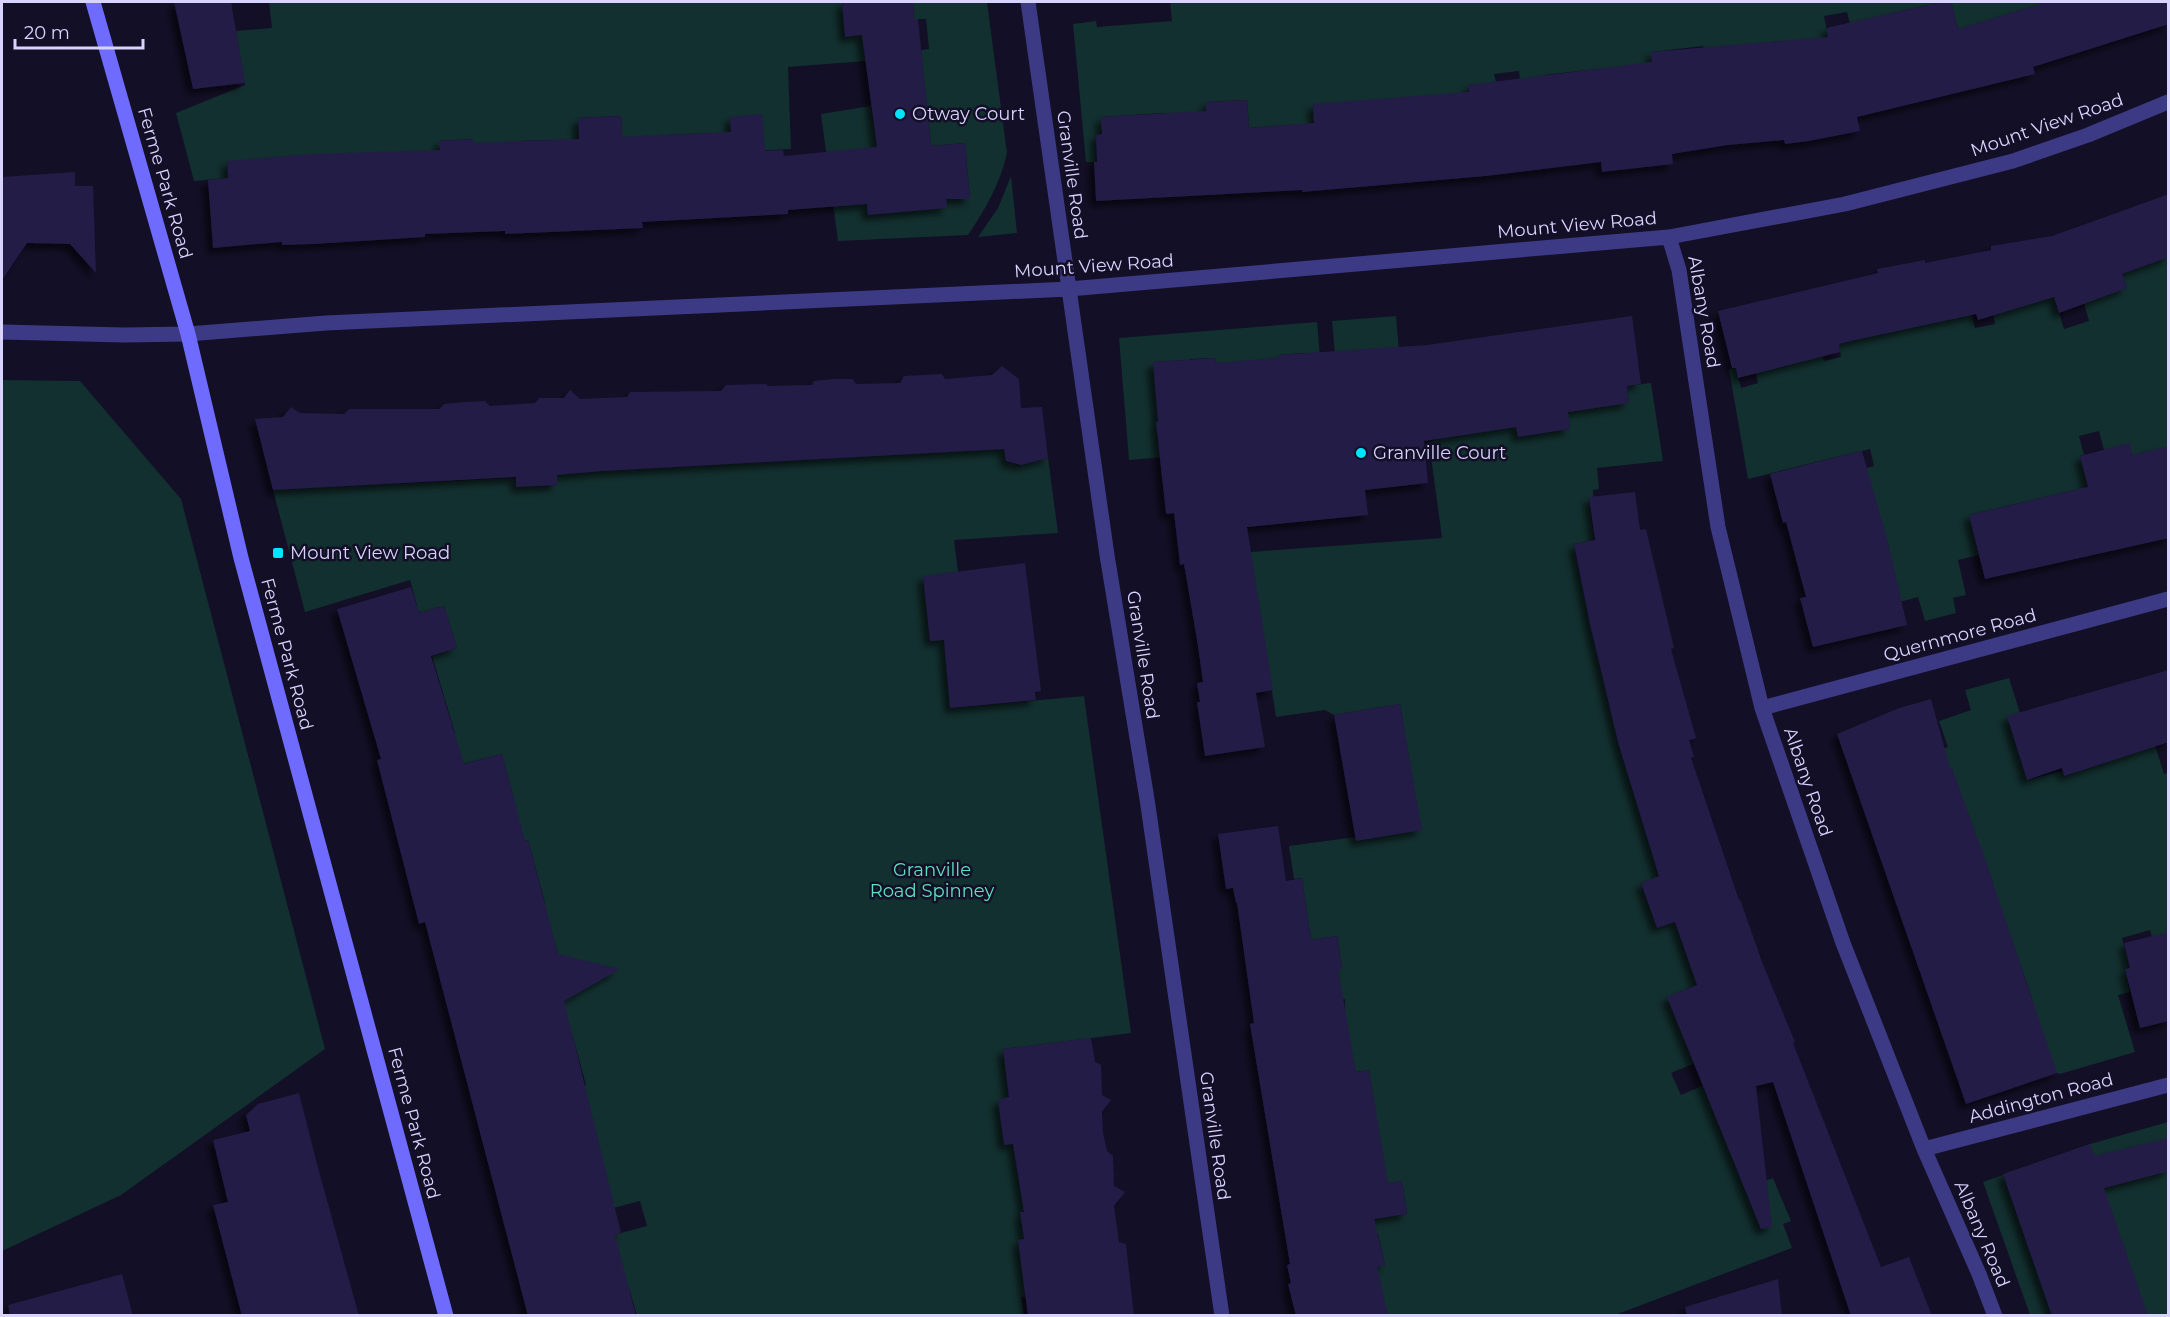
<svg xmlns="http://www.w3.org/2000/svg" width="2170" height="1317" font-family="Montserrat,sans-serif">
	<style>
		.green { fill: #12302f }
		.building { fill: #241b47; filter: url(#shadow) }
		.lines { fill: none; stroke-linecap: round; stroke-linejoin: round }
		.street { stroke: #3d3a85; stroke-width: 15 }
		.secondary { stroke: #6f6bff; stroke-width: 15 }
		.poi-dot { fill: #00e5ff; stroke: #130f26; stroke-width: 2 }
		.labels { text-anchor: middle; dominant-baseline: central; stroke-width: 5; stroke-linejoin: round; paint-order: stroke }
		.poi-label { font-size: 18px; fill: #d9d4ff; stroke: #130f26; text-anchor: start }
		.street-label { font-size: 18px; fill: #d9d4ff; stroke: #130f26 }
		.park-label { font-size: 18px; fill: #5fe0c0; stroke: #130f26 }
	</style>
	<defs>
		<filter id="shadow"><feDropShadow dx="-5.5" dy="5.5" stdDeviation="3" flood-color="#0009"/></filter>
	</defs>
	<rect width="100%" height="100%" fill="#130f26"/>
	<path class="green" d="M 269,2 L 842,2 L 845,37 L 863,35 L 866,61 L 788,67 L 791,149 L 733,152 L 712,133 L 665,135 L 623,158 L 621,116 L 578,118 L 580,162 L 555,162 L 553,140 L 520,141 L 474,168 L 473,139 L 440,141 L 441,172 L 227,161 L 228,178 L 194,181 L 176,113 L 245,85 L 236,31 L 272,28 Z
		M 913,2 L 987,2 L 1007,153 C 1001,182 985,210 968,235 L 838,241 L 821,114 L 871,106 L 877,147 L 867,204 L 869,215 L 946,208 L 946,199 L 970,199 L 965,143 L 931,146 L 921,50 L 929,49 L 926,19 L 914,19 Z
		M 1170,2 L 1942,2 L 1889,14 L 1896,46 L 1850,24 L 1847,12 L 1824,16 L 1833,62 L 1780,41 L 1729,47 L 1708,82 L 1703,46 L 1652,52 L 1655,92 L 1597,69 L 1545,75 L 1548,104 L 1523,108 L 1519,71 L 1494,74 L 1496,82 L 1468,85 L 1471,117 L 1313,104 L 1315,128 L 1289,125 L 1249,128 L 1247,100 L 1206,102 L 1207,130 L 1164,113 L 1102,117 L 1102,134 L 1096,135 L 1097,162 L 1086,162 L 1073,24 L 1096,21 L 1097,27 L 1172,21 Z
		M 1951,2 L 2048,2 L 1989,20 L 1959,33 Z
		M 1011,176 L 1017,233 L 978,237 L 998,208 Z
		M 2168,257 L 2168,446 L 2138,479 L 2129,444 L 2104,450 L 2099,431 L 2079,436 L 2084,455 L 2080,456 L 2089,492 L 2075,490 L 1969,515 L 1979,555 L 1958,560 L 1966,595 L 1953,598 L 1956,613 L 1925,621 L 1918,597 L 1874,609 L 1842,475 L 1874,466 L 1870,449 L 1748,479 L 1729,369 L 1736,368 L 1741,388 L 1758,383 L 1753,362 L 1822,356 L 1824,361 L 1841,357 L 1839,344 L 1971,309 L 1975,328 L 1995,324 L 1992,307 L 2054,297 L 2064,329 L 2089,321 L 2080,288 L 2127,288 L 2122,274 Z
		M 1396,316 L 1399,351 C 1377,350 1357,348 1335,354 L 1332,321 Z
		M 1317,322 L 1320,357 L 1303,353 L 1279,355 L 1278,358 L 1216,364 L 1215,358 L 1190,359 L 1184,365 L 1184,360 L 1154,362 L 1158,421 L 1156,422 L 1158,446 L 1164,446 L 1165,457 L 1129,460 L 1119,338 Z
		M 2,380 L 80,381 L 181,499 L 325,1049 L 121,1195 L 2,1251 Z
		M 1651,383 L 1663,461 L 1597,468 L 1599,489 L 1593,490 L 1593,497 L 1589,498 L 1594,540 L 1574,544 L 1594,641 L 1617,737 L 1661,876 L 1641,883 L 1657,928 L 1675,922 L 1697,985 L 1668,997 L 1721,1052 L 1671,1073 L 1681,1095 L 1704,1085 L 1745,1188 L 1773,1178 L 1791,1221 L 1783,1224 L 1792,1248 L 1615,1315 L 1388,1315 L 1374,1267 L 1385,1265 L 1378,1234 L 1372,1235 L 1369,1215 L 1387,1209 L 1388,1217 L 1407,1214 L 1402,1181 L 1374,1186 L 1377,1121 L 1369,1070 L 1330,1076 L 1345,1008 L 1345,999 L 1320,1002 L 1315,973 L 1342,968 L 1337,936 L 1311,940 L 1302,878 L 1294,879 L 1289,846 L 1355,837 L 1357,841 L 1421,830 L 1400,704 L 1334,715 L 1325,710 L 1276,717 L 1250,552 L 1442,538 L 1429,442 L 1440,438 L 1512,397 L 1518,437 L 1570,429 L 1566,402 L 1629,403 L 1627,386 Z
		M 1004,449 L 1006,461 L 1017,464 L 1017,466 L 1048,458 L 1058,533 L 954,540 L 958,572 L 923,577 L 928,621 L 961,638 L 946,662 L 951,708 L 1084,696 L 1131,1033 L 1003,1049 L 1008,1085 L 1030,1093 L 999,1100 L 1004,1145 L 1013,1144 L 1018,1174 L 1040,1171 L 1049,1209 L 1020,1213 L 1024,1239 L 1018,1240 L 1021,1264 L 1059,1292 L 1021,1297 L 1024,1316 L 637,1316 L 630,1291 L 606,1237 L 647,1226 L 640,1201 L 579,1217 L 547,1095 L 586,1085 L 572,1034 L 532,1044 L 558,954 L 551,928 L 500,941 L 545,903 L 528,840 L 476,854 L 514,800 L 502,754 L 452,767 L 455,733 L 432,656 L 457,648 L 444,606 L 419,613 L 410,580 L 305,612 L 273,490 L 511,478 L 516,478 L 517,487 L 557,485 L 557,475 L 603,471 Z
		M 2009,678 L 2020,713 L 2019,755 L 2027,780 L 2062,771 L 2064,776 L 2085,769 L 2153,739 L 2164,774 L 2168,773 L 2168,932 L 2158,960 L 2150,930 L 2122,938 L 2130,968 L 2125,969 L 2130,992 L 2118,995 L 2135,1052 L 2060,1074 L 2057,1073 L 2007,1010 L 2033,1001 L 2018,958 L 1922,756 L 1948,747 L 1939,721 L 1971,710 L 1965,690 Z
		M 2168,1122 L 2168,1315 L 2030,1315 L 1983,1182 L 2090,1144 Z"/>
	<path class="building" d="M 174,2 L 231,2 L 245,83 L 193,89 Z
		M 842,2 L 913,2 L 914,19 L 918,19 L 931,146 L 965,143 L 970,199 L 946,199 L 947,208 L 868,215 L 867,204 L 788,210 L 788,214 L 642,222 L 643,228 L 505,234 L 505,231 L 425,234 L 425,237 L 314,244 L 282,245 L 282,242 L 213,248 L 208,180 L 228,178 L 227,161 L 315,154 L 440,150 L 439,141 L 473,139 L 473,143 L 579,139 L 578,118 L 621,116 L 622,137 L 731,132 L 730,117 L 762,114 L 765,151 L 783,150 L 784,156 L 877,147 L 862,35 L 845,37 Z
		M 1942,2 L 1951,2 L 1958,29 L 2048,2 L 2169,2 L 2169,24 L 2033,67 L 2035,74 L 1857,117 L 1860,131 L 1809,141 L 1785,144 L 1784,140 L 1728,145 L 1672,154 L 1673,164 L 1602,172 L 1601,162 L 1486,176 L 1302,192 L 1302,190 L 1096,201 L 1094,162 L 1097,162 L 1096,135 L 1102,134 L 1101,117 L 1206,111 L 1206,102 L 1247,100 L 1249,128 L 1314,123 L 1313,104 L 1469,92 L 1468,85 L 1652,62 L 1651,52 L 1828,37 L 1826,28 Z
		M 75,172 L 75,186 L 93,186 L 96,273 L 70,244 L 27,243 L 2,280 L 2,177 Z
		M 2169,194 L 2169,257 L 2122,274 L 2127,288 L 2059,313 L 2054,297 L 1978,320 L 1976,314 L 1855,340 L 1839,344 L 1840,352 L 1738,378 L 1736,368 L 1732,368 L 1718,311 L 1878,273 L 1877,269 L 1925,260 L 1925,263 L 1991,250 L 1991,246 L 2052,236 Z
		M 1632,316 L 1641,384 L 1627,386 L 1629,403 L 1568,412 L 1570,429 L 1518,437 L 1516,427 L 1424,441 L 1428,483 L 1365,490 L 1368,515 L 1247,527 L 1273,690 L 1256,693 L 1265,747 L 1205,756 L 1197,702 L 1200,702 L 1197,683 L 1203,682 L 1197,640 L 1184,564 L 1180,565 L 1174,513 L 1166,514 L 1156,422 L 1158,421 L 1153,362 L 1215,358 L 1216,363 L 1278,358 L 1278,355 L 1427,345 Z
		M 1002,366 L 1019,379 L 1021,408 L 1042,407 L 1048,458 L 1021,465 L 1006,461 L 1004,449 L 603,471 L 557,475 L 557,485 L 516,487 L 516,477 L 273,490 L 255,419 L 283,417 L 291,407 L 300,413 L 344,414 L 349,409 L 439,409 L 444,404 L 464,402 L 485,401 L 490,406 L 535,403 L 539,398 L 564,398 L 570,390 L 580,399 L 627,397 L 630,392 L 721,391 L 726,385 L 766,384 L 768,386 L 812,385 L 814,381 L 833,379 L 853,379 L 856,384 L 900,383 L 904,376 L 942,374 L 945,379 L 992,375 Z
		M 2130,443 L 2132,455 L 2169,446 L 2169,538 L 1985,579 L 1969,515 L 2088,487 L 2080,456 Z
		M 1862,451 L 1886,535 L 1907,625 L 1813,647 L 1800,598 L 1806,597 L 1786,522 L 1783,523 L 1770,474 Z
		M 1635,492 L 1640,530 L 1646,529 L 1674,648 L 1671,649 L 1696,738 L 1689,740 L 1694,757 L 1691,758 L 1739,900 L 1740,899 L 1762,962 L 1795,1042 L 1793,1043 L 1881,1267 L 1909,1257 L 1932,1316 L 1851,1316 L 1773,1082 L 1756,1086 L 1772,1227 L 1761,1229 L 1667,997 L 1697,985 L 1675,922 L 1657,928 L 1641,883 L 1659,876 L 1618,742 L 1590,624 L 1574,544 L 1595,540 L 1589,497 Z
		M 1025,563 L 1041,691 L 1035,692 L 1036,700 L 950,708 L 944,640 L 930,641 L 923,576 Z
		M 411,587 L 419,613 L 444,606 L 457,648 L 431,656 L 464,764 L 502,754 L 525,841 L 528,840 L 558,954 L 620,969 L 564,1001 L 621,1233 L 615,1235 L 636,1316 L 528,1316 L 425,922 L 419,924 L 377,760 L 381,759 L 337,609 Z
		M 2169,670 L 2169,742 L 2064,776 L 2062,768 L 2027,780 L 2007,716 Z
		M 1931,699 L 1950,768 L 1952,768 L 1987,865 L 2057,1073 L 1966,1104 L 1837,734 L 1899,708 Z
		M 1400,704 L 1422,830 L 1356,841 L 1334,715 Z
		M 1278,826 L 1286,881 L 1302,878 L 1311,940 L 1337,936 L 1342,969 L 1338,969 L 1356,1072 L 1369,1070 L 1388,1183 L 1402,1181 L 1407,1214 L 1374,1219 L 1385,1265 L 1377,1267 L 1388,1316 L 1296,1316 L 1288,1284 L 1291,1283 L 1287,1265 L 1290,1264 L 1250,1024 L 1254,1023 L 1237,903 L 1236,903 L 1233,888 L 1226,889 L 1218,834 Z
		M 2169,932 L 2169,1021 L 2140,1028 L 2125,969 L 2130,968 L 2124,943 Z
		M 1091,1038 L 1095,1062 L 1101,1065 L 1102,1095 L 1111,1100 L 1102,1112 L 1103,1132 L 1107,1151 L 1113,1156 L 1114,1186 L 1125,1192 L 1114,1206 L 1119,1242 L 1126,1244 L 1134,1316 L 1028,1316 L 1018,1240 L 1024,1239 L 1020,1212 L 1024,1212 L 1013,1144 L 1004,1145 L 998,1100 L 1009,1097 L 1003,1049 Z
		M 299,1093 L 317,1164 L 359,1316 L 242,1316 L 213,1205 L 228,1202 L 213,1140 L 250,1131 L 246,1115 L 258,1104 Z
		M 2169,1138 L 2169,1171 L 2104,1188 L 2148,1316 L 2052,1316 L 2003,1174 L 2090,1144 L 2094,1156 Z
		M 122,1274 L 133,1316 L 10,1316 L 8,1305 Z
		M 1778,1279 L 1782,1316 L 1687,1316 L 1685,1307 Z"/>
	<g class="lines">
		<path class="street" d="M 1028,2 L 1107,555 L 1147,799 L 1222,1316
			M 1669,237 L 1679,270 L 1718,527 L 1762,708 L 1843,943 L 1924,1149 L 1979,1274 L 1995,1316
			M 2,332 L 124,335 L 188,334 L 326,323 L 1069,289 L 1669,237 L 1845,204 L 2013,161 L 2088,135 L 2168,102
			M 1762,708 L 2168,599
			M 1924,1149 L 2168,1085"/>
		<path class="secondary" d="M 93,2 L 188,334 L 241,558 L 446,1316"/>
	</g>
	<g class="poi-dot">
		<circle cx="900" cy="114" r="6"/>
		<circle cx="1361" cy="453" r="6"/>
		<rect x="272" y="547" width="12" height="12" rx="3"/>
	</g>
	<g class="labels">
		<g class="poi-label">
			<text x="912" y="114">Otway Court</text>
			<text x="1373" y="453">Granville Court</text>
			<text x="290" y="553">Mount View Road</text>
		</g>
		<g class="street-label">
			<text transform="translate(2047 125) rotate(-19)">Mount View Road</text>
			<text transform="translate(1072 175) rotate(82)">Granville Road</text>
			<text transform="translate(165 183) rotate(74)">Ferme Park Road</text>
			<text transform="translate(1577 225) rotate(-5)">Mount View Road</text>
			<text transform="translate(1094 266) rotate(-4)">Mount View Road</text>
			<text transform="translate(1704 312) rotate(80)">Albany Road</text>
			<text transform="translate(1960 635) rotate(-15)">Quernmore Road</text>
			<text transform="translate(287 654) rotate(75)">Ferme Park Road</text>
			<text transform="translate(1143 655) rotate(81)">Granville Road</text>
			<text transform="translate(1808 782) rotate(71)">Albany Road</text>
			<text transform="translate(2041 1098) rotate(-15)">Addington Road</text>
			<text transform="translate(414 1123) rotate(75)">Ferme Park Road</text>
			<text transform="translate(1215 1136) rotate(82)">Granville Road</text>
			<text transform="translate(1982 1234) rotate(67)">Albany Road</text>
		</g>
		<g class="park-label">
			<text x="932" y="870">Granville<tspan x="932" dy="21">Road Spinney</tspan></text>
		</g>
	</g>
	<rect width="2170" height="1317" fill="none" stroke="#d9d4ff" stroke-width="6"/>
	<path d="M15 39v9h128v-9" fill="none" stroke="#d9d4ff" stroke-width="3"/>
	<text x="24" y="39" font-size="18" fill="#d9d4ff" stroke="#130f26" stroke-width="4.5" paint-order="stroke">20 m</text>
</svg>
